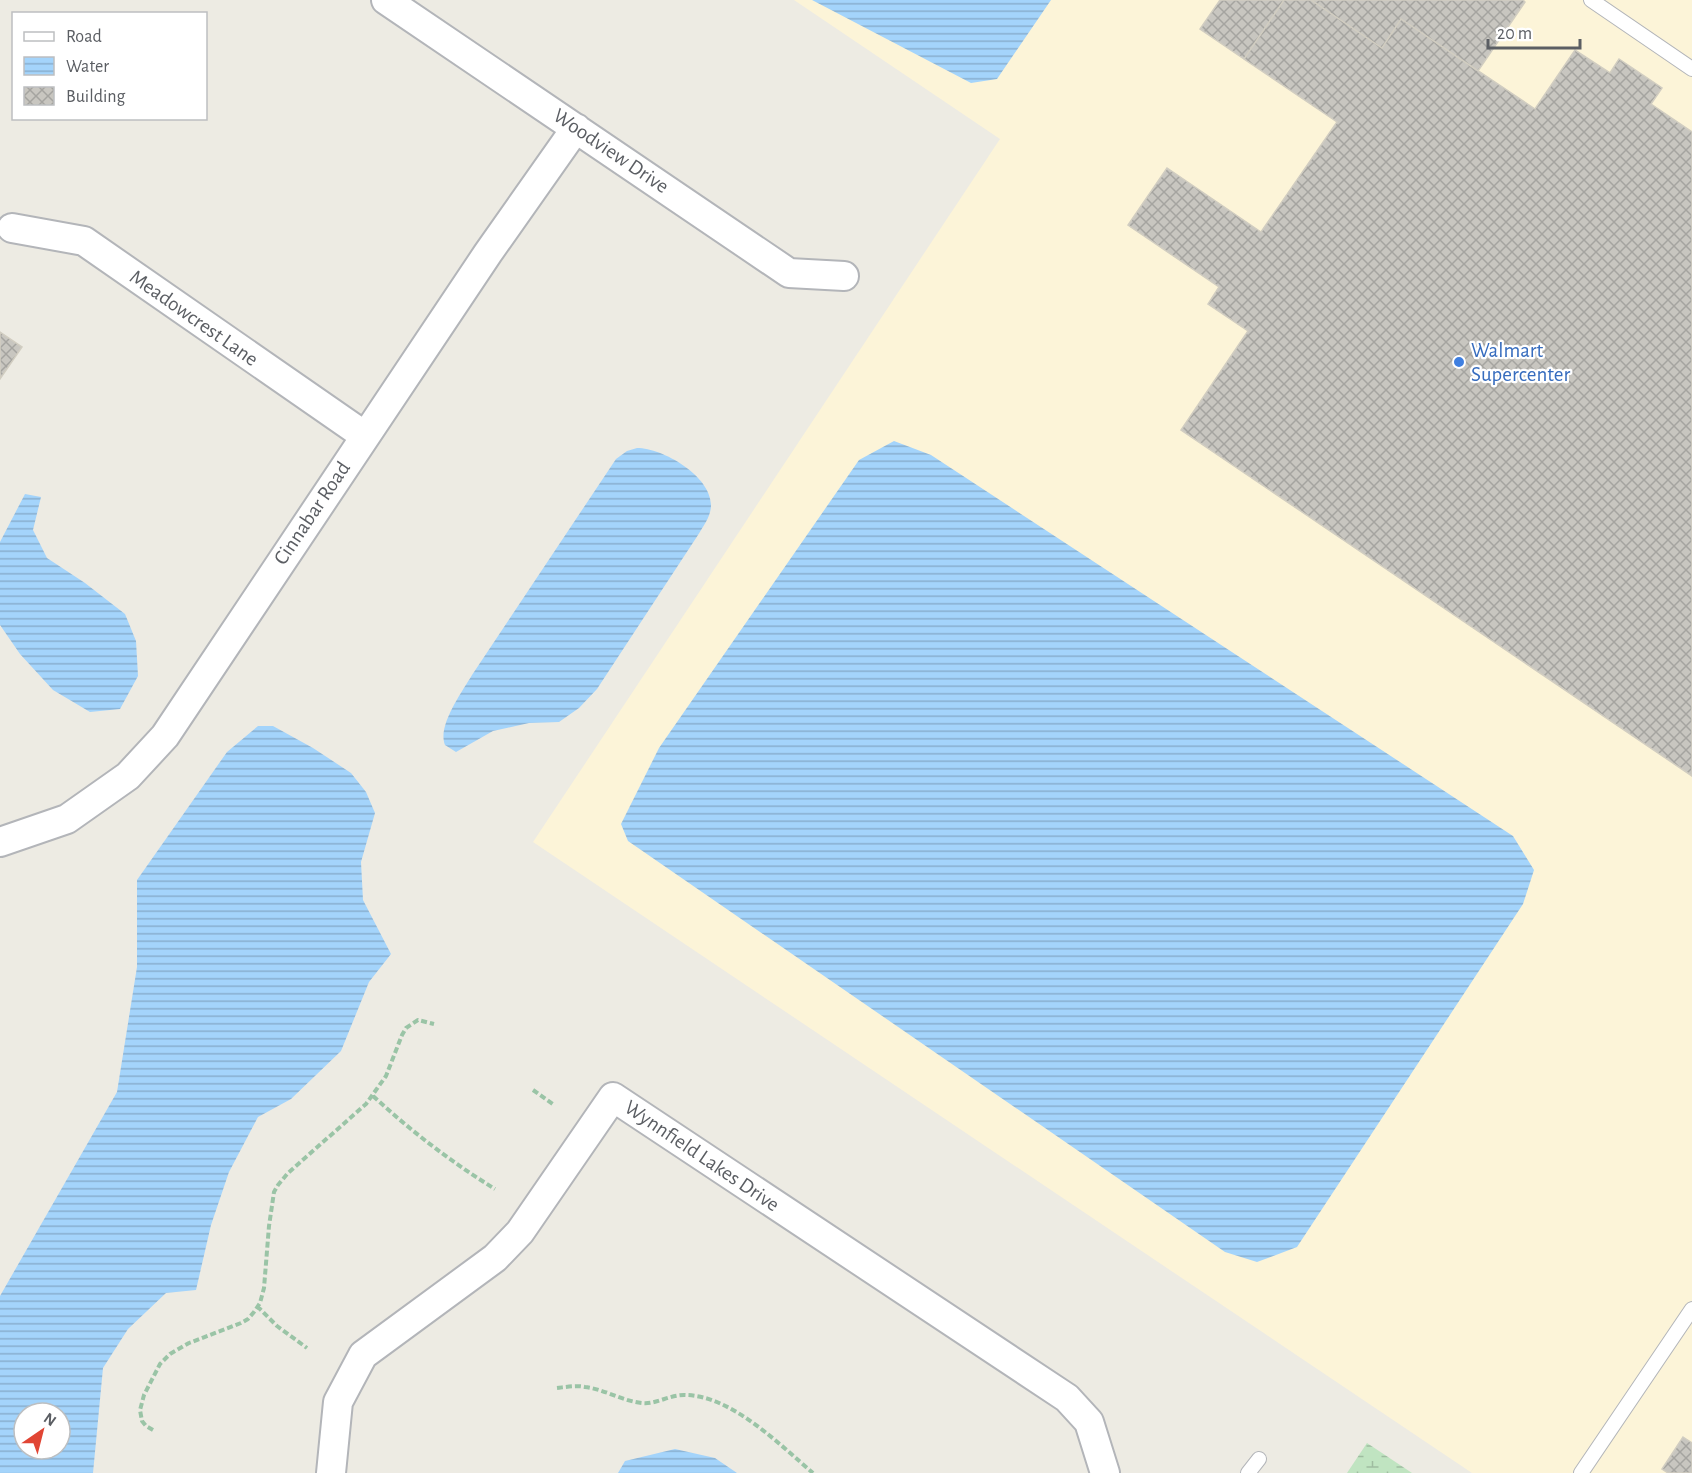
<svg xmlns="http://www.w3.org/2000/svg" width="1692" height="1473" font-family="'Alegreya Sans',sans-serif">
	<style>
		.commercial { fill: #fcf4d8 }
		.wetland { fill: url(#wetland-marsh) }
		.water { fill: url(#water-rules); fill-rule: evenodd }
		.building { fill: url(#building-cross-hatch); stroke: #d1cdc1; stroke-width: 1.5 }
		.lines { fill: none; stroke-linecap: round; stroke-linejoin: round }
		.lane-casing { stroke: #b3b5b9; stroke-width: 16 }
		.street-casing { stroke: #b3b5b9; stroke-width: 32 }
		.path { stroke: #9ac4a6; stroke-width: 4; stroke-dasharray: 6 3; stroke-linecap: butt }
		.lane { stroke: #fff; stroke-width: 14 }
		.street { stroke: #fff; stroke-width: 28 }
		.shop-dot { fill: #3f7fe0; stroke: #fff; stroke-width: 2 }
		.labels { text-anchor: middle; dominant-baseline: central; stroke-width: 4.5; stroke-linejoin: round; paint-order: stroke }
		.street-label { font-size: 21px; fill: #5b5e63; stroke: #fff }
		.shop-label { font-size: 21px; fill: #366cbe; stroke: #fff; text-anchor: start }
	</style>
	<defs>
		<pattern id="wetland-marsh" width="20" height="14" patternUnits="userSpaceOnUse" patternTransform="scale(1.5)"><rect width="20" height="14" fill="#c0e4c1"/><path d="M1 5h8M5 5V1M11 12h8M15 12V8" fill="none" stroke="#9fbca0"/></pattern>
		<pattern id="water-rules" width="6" height="5" patternUnits="userSpaceOnUse" patternTransform="scale(1.5)"><rect width="6" height="5" fill="#a4d4fb"/><path d="M0 2.5h6" fill="none" stroke="#89afcf"/></pattern>
		<pattern id="building-cross-hatch" width="8" height="8" patternUnits="userSpaceOnUse" patternTransform="scale(1.5)"><rect width="8" height="8" fill="#c8c6c0"/><path d="M0 0l8 8M0 8l8-8" fill="none" stroke="#a5a4a0"/></pattern>
	</defs>
	<rect width="100%" height="100%" fill="#edebe3"/>
	<path class="commercial" d="M 794,0 L 1692,0 L 1692,1473 L 1472,1473 L 533,842 L 1000,139 Z"/>
	<path class="wetland" d="M 1367,1443 L 1412,1473 L 1347,1473 Z"/>
	<path class="water" d="M 812,0 L 1051,0 L 997,79 L 971,83 Z
		M 894,441 L 931,455 L 1513,836 L 1534,870 L 1523,904 L 1297,1247 L 1257,1262 L 1225,1252 L 628,841 L 621,824 L 659,748 L 859,460 Z
		M 637,448 C 663,448 711,476 711,505 C 711,516 704,525 698,535 L 597,689 L 579,708 L 559,722 L 529,723 L 493,731 L 456,752 L 445,745 C 437,726 462,692 472,675 L 616,459 L 627,451 Z
		M 25,494 L 41,497 L 33,530 L 47,558 L 85,583 L 125,614 L 136,641 L 138,676 L 120,709 L 90,712 L 53,690 L 20,654 L 0,625 L 0,542 Z
		M 258,726 L 273,726 L 313,748 L 351,773 L 366,792 L 375,813 L 361,862 L 363,900 L 391,954 L 369,982 L 341,1051 L 291,1099 L 258,1117 L 229,1172 L 211,1225 L 196,1290 L 166,1293 L 128,1329 L 103,1368 L 93,1473 L 0,1473 L 0,1296 L 117,1092 L 137,967 L 137,880 L 227,752 ZM 24,1413 L 60,1413 L 60,1449 L 24,1449 Z
		M 675,1449 L 715,1458 L 737,1473 L 618,1473 L 625,1461 Z"/>
	<path class="building" d="M 1220,0 L 1284,0 L 1244,59 L 1200,29 Z
		M 1284,0 L 1311,0 L 1382,48 L 1401,19 L 1535,109 L 1575,50 L 1610,73 L 1619,59 L 1662,88 L 1651,104 L 1692,132 L 1692,776 L 1181,430 L 1248,331 L 1208,304 L 1219,287 L 1128,225 L 1167,168 L 1261,232 L 1337,122 L 1244,59 Z
		M 1311,0 L 1523,0 L 1525,2 L 1478,71 L 1401,19 L 1382,48 Z
		M 0,332 L 22,347 L 0,379 Z
		M 1683,1437 L 1692,1443 L 1692,1473 L 1668,1473 L 1662,1469 Z"/>
	<g class="lines">
		<g class="lane-casing">
			<path id="lane" d="M 1591,0 L 1692,69
				M 1248,1473 L 1259,1459
				M 1581,1473 L 1692,1309"/>
		</g>
		<g class="street-casing">
			<path id="street" d="M 386,0 L 789,273 L 844,276
				M 12,228 L 84,241 L 365,436
				M 0,842 L 67,819 L 128,776 L 165,736 L 488,253 L 576,128
				M 331,1473 L 338,1402 L 363,1355 L 495,1258 L 520,1232 L 613,1097 L 1067,1398 L 1089,1422 L 1105,1473"/>
		</g>
		<path class="path" d="M 533,1090 L 554,1105
			M 373,1096 C 411,1131 451,1162 495,1189
			M 257,1306 L 277,1326 L 307,1348
			M 557,1388 C 566,1387 576,1385 585,1387 C 604,1389 622,1401 642,1403 C 655,1405 671,1394 686,1395 C 732,1396 780,1445 813,1473
			M 153,1430 L 146,1426 L 142,1421 L 140,1410 L 144,1395 L 160,1364 L 170,1354 L 189,1343 L 241,1323 L 248,1319 L 254,1312 L 260,1303 L 264,1288 L 269,1226 L 274,1192 L 278,1185 L 288,1173 L 366,1104 L 386,1076 L 402,1035 L 406,1028 L 418,1020 L 434,1024"/>
		<use href="#lane" class="lane"/>
		<use href="#street" class="street"/>
	</g>
	<circle class="shop-dot" cx="1459" cy="362" r="6"/>
	<g class="labels">
		<g class="street-label">
			<text transform="translate(611 151) rotate(34)">Woodview Drive</text>
			<text transform="translate(194 318) rotate(35)">Meadowcrest Lane</text>
			<text transform="translate(312 513) rotate(-56)">Cinnabar Road</text>
			<text transform="translate(702 1156) rotate(34)">Wynnfield Lakes Drive</text>
		</g>
		<g class="shop-label">
			<text x="1471" y="350">Walmart<tspan x="1471" dy="24">Supercenter</tspan></text>
		</g>
	</g>
	<rect x="12" y="12" width="195" height="108" fill="#ffffff" stroke="#bdbfc1" stroke-width="1.5"/>
	<rect x="24" y="32" width="30" height="9" fill="#ffffff" stroke="#bdbfc1" stroke-width="1.5"/>
	<text x="66" y="42" font-size="18" fill="#5b5e63">Road</text>
	<rect x="24" y="57" width="30" height="18" fill="url(#water-rules)" stroke="#bdbfc1" stroke-width="1.5"/>
	<text x="66" y="72" font-size="18" fill="#5b5e63">Water</text>
	<rect x="24" y="87" width="30" height="18" fill="url(#building-cross-hatch)" stroke="#bdbfc1" stroke-width="1.5"/>
	<text x="66" y="102" font-size="18" fill="#5b5e63">Building</text>
	<g transform="translate(42 1431) rotate(35)"><circle r="28" fill="#ffffff" stroke="#bdbfc1" stroke-width="1.5"/>
	<path d="M0-4.5L10 22L0 15L-10 22Z" fill="#e14534"/>
	<text y="-9" font-size="16" font-weight="bold" text-anchor="middle" fill="#5b5e63">N</text>
	</g>
	<path d="M1488 39v9h92v-9" fill="none" stroke="#5b5e63" stroke-width="3"/>
	<text x="1497" y="39" font-size="18" fill="#5b5e63" stroke="#ffffff" stroke-width="4.5" paint-order="stroke">20 m</text>
</svg>
